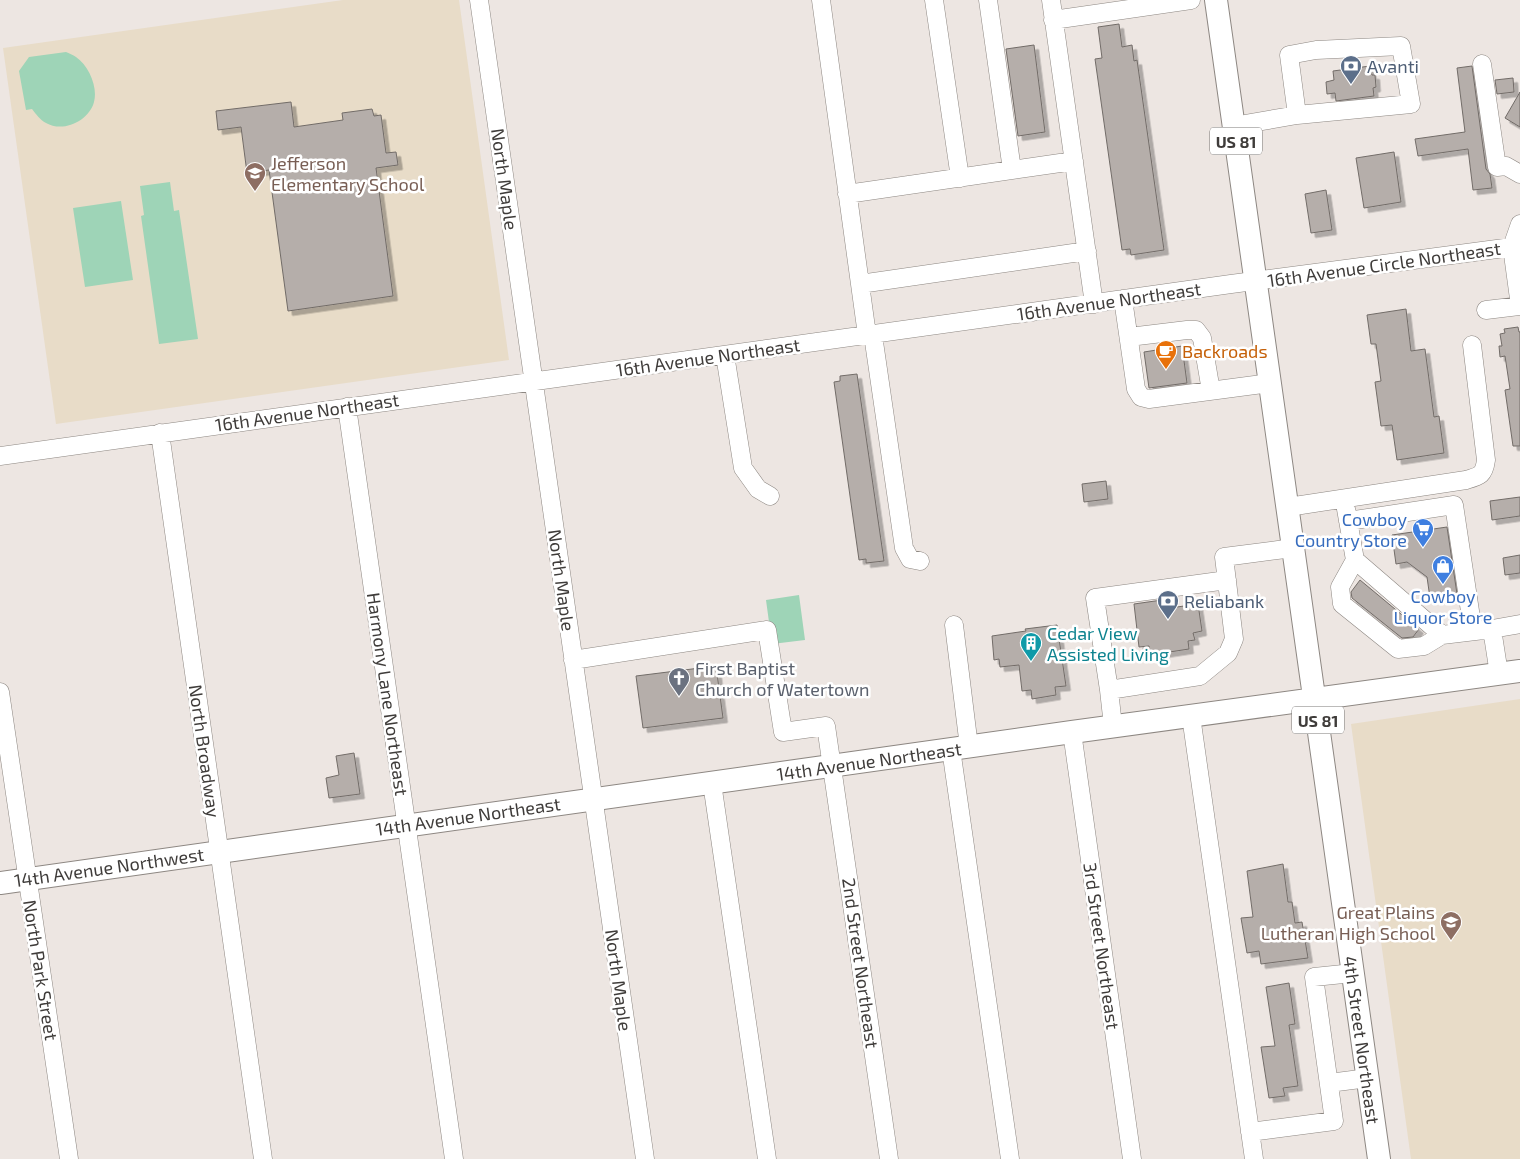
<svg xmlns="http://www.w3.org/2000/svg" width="1520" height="1159" font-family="'Exo 2',sans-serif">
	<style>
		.education { fill: #e8dcc8 }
		.green { fill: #9ed4b7 }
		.building { fill: #b5aeaa; stroke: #726c68; filter: url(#shadow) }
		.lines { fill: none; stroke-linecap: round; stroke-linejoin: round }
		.minor-casing { stroke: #8d8782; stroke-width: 19 }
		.major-casing { stroke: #8d8782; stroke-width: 24 }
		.minor { stroke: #fff; stroke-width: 18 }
		.major { stroke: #fff; stroke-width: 22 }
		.labels { text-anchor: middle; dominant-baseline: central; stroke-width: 5; stroke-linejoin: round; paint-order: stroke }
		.shield { fill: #fff; stroke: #797675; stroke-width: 1 }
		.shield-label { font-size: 16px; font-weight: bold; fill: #3f3c3a }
		.service-label { font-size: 18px; fill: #4e5e75; stroke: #fff; text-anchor: start }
		.education-label { font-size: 18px; fill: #785e54; stroke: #fff; text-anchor: start }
		.street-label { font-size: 18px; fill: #3f3c3a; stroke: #fff }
		.food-label { font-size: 18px; fill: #c56008; stroke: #fff; text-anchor: start }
		.shop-label { font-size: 18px; fill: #366cbe; stroke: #fff; text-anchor: end }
		.culture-label { font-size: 18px; fill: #0d838f; stroke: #fff; text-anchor: start }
		.worship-label { font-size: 18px; fill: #5b616d; stroke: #fff; text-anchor: start }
	</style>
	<defs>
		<filter id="shadow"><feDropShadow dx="4.5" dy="4.5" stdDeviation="0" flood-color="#0004"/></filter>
	</defs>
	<rect width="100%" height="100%" fill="#ede6e2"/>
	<path class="education" d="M 343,0 L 459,0 L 509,360 L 56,424 L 3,48 Z
		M 1520,699 L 1520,1159 L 1411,1159 L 1351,724 Z"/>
	<path class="green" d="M 66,52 C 69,53 73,55 76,57 C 89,66 98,87 94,102 C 89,121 63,133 46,123 C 40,120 36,114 32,109 L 26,110 L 19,71 L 29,57 Z
		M 170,182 L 174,211 L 179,210 L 198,339 L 159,344 L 141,216 L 144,215 L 140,186 Z
		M 121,201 L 133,280 L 85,287 L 73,208 Z
		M 799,595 L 805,640 L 772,644 L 766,600 Z"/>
	<path class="building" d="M 1119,24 L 1122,47 L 1132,45 L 1134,61 L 1137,60 L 1164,250 L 1131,255 L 1130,249 L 1122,250 L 1095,59 L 1102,58 L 1098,27 Z
		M 1034,45 L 1045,132 L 1018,136 L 1006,49 Z
		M 1370,66 L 1372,75 L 1375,75 L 1376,87 L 1373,88 L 1374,96 L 1336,101 L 1335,93 L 1327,94 L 1326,82 L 1334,80 L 1333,71 Z
		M 1472,66 L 1486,169 L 1490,174 L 1492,188 L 1473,190 L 1468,149 L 1418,156 L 1415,139 L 1465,132 L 1457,68 Z
		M 1513,78 L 1514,92 L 1497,94 L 1495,80 Z
		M 1520,92 L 1520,127 L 1505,118 Z
		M 291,102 L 294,127 L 343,120 L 342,113 L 372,109 L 374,116 L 381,115 L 386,153 L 396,152 L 398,165 L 376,168 L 393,296 L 288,311 L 269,170 L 247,173 L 241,127 L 218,130 L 216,111 Z
		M 1394,152 L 1401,202 L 1364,208 L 1356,158 Z
		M 1326,190 L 1332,230 L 1311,233 L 1305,194 Z
		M 1406,309 L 1411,351 L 1425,349 L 1434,417 L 1439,416 L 1444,453 L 1397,460 L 1392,425 L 1381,426 L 1375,382 L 1381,381 L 1376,344 L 1371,344 L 1367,315 Z
		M 1518,327 L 1519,332 L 1520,332 L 1520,446 L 1513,446 L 1505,390 L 1510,389 L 1505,356 L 1500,357 L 1499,346 L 1502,346 L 1500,334 L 1505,333 L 1504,329 Z
		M 1182,346 L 1187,383 L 1149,388 L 1144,352 Z
		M 857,374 L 884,561 L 866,563 L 866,559 L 859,560 L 834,382 L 840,381 L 840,376 Z
		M 1106,481 L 1108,499 L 1084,502 L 1082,484 Z
		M 1520,497 L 1520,516 L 1492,520 L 1490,501 Z
		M 1447,527 L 1457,594 L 1430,598 L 1427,577 L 1407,562 L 1396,564 L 1392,535 Z
		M 1520,555 L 1520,573 L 1505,575 L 1503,558 Z
		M 1360,580 L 1419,629 L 1413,637 L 1402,638 L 1352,598 L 1351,592 Z
		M 1169,599 L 1170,608 L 1198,604 L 1202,631 L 1193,633 L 1195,640 L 1188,641 L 1189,649 L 1150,655 L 1149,646 L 1139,647 L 1134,604 Z
		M 1057,625 L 1066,686 L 1055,687 L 1056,695 L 1032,699 L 1031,690 L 1022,691 L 1019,665 L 1000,667 L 999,659 L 994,660 L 992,636 L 1026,631 L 1025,629 Z
		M 716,666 L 723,718 L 643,728 L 636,676 Z
		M 354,753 L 360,794 L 329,798 L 326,778 L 339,775 L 336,756 Z
		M 1283,864 L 1288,902 L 1292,902 L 1295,923 L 1302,922 L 1308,958 L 1261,964 L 1259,951 L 1247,953 L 1241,918 L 1253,917 L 1247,871 Z
		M 1289,983 L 1295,1024 L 1289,1025 L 1298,1086 L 1283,1088 L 1285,1096 L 1269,1098 L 1261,1047 L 1275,1046 L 1266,987 Z"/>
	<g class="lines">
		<g class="minor-casing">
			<path id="minor" d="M 479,0 L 645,1159
				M 821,0 L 867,335
				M 934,0 L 960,178
				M 988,0 L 1012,170
				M 1051,0 L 1094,304
				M 1053,20 L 1191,0
				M 1482,64 L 1497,167 L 1506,166 L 1520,174
				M 1233,126 L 1297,115 L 1289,55 L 1316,50 L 1401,46 L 1411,104 L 1297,115
				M 847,194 L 1074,161
				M 860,284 L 1087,251
				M 1123,299 L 1136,389 L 1141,397 L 1149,399 L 1270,383
				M 1520,306 L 1512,247 L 1520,224
				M 1486,310 L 1520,306
				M 873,335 L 904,548 L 910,559 L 920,561
				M 1129,337 L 1187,330 L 1196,330 L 1202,338 L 1211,391
				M 725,355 L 743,468 L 758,489 L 770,496
				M 347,407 L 454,1159
				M 160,433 L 263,1159
				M 0,456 L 1231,284 L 1512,247
				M 1288,507 L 1466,480 C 1480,476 1484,475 1486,460 L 1472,345
				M 1346,509 L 1355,560 L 1442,635 L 1492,629
				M 1348,521 L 1454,505 L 1473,631
				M 1355,560 L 1340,587 L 1342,604 L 1398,649 L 1424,646 L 1442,635
				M 954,625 L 969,747
				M 573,660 L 767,630 L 783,732 L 826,726 L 889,1159
				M 1499,674 L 1492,629 L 1520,624
				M 1109,690 L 1095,598 L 1227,580
				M 0,692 L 69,1159
				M 1191,716 L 1254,1159
				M 1113,726 L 1109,690 L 1200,676 L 1228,653 L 1234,639 L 1224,557 L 1293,548
				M 1072,732 L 1132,1159
				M 951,749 L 1010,1159
				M 712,783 L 767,1159
				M 1329,1083 L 1368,1078
				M 1250,1132 L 1334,1121 L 1314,977 L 1353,973"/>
		</g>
		<g class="major-casing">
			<path id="major" d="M 1216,0 L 1379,1159
				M 0,883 L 1072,732 L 1520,671"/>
		</g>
		<use href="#minor" class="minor"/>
		<use href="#major" class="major"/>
	</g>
	<defs>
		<g id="bank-pin" transform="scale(1.125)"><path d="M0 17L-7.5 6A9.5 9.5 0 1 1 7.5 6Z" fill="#5c6f8a" stroke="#fff"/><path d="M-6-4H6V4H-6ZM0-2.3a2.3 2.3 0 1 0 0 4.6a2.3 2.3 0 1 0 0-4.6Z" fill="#fff"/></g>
		<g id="school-pin" transform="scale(1.125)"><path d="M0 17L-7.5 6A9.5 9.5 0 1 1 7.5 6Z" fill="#8d6e63" stroke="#fff"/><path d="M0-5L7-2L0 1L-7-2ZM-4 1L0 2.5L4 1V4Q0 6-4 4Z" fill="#fff"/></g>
		<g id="cafe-pin" transform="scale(1.125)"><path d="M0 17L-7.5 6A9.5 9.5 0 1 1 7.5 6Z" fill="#e8710a" stroke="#fff"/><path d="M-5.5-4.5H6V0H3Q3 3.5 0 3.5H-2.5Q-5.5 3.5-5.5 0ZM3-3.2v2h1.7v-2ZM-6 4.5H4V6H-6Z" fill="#fff"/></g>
		<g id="supermarket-pin" transform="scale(1.125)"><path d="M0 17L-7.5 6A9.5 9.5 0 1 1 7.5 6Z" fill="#3f7fe0" stroke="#fff"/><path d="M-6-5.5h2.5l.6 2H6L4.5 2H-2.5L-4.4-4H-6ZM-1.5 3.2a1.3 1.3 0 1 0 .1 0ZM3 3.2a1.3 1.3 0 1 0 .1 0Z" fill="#fff"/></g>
		<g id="shop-pin" transform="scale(1.125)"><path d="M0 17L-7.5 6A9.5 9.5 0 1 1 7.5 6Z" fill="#3f7fe0" stroke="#fff"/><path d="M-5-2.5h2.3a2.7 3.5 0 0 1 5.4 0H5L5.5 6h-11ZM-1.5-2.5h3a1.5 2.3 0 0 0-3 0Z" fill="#fff"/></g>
		<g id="building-pin" transform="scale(1.125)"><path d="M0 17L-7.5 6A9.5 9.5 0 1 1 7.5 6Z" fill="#0f9aa8" stroke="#fff"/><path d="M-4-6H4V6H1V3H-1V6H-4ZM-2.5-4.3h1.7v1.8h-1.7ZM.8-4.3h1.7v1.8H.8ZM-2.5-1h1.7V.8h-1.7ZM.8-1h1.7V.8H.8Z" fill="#fff"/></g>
		<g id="church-pin" transform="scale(1.125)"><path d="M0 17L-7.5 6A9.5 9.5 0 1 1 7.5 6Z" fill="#6b7280" stroke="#fff"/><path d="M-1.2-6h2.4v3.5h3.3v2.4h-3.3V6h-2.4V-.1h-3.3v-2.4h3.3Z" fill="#fff"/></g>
	</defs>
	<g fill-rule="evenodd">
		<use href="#bank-pin" x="1351" y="66"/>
		<use href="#school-pin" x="255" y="173"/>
		<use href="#cafe-pin" x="1166" y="351"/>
		<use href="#supermarket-pin" x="1423" y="529"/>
		<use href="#shop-pin" x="1443" y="566"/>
		<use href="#bank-pin" x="1168" y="601"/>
		<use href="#building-pin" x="1031" y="643"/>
		<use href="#church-pin" x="679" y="678"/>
		<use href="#school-pin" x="1451" y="922"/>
	</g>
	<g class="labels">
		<g class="shield">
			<rect x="1210" y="127.5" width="52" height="27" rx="4"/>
			<rect x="1292" y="706.5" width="52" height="27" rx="4"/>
		</g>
		<g class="shield-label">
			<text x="1236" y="141">US 81</text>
			<text x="1318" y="720">US 81</text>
		</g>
		<g class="service-label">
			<text x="1367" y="66">Avanti</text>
			<text x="1184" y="601">Reliabank</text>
		</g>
		<g class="education-label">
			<text x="271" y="163">Jefferson<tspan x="271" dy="21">Elementary School</tspan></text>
			<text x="1435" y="912" text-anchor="end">Great Plains<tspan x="1435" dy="21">Lutheran High School</tspan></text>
		</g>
		<g class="street-label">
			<text transform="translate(505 179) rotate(82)">North Maple</text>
			<text transform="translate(1384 264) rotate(-8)">16th Avenue Circle Northeast</text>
			<text transform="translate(1109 301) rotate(-8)">16th Avenue Northeast</text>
			<text transform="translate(708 357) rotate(-8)">16th Avenue Northeast</text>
			<text transform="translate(307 412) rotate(-8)">16th Avenue Northeast</text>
			<text transform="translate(562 580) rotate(82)">North Maple</text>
			<text transform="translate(388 694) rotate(82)">Harmony Lane Northeast</text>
			<text transform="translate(205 751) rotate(82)">North Broadway</text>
			<text transform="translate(869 761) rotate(-8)">14th Avenue Northeast</text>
			<text transform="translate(468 816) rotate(-8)">14th Avenue Northeast</text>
			<text transform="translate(109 867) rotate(-8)">14th Avenue Northwest</text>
			<text transform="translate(1102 946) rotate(82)">3rd Street Northeast</text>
			<text transform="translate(861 963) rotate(82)">2nd Street Northeast</text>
			<text transform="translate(41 970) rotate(81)">North Park Street</text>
			<text transform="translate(619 980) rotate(82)">North Maple</text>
			<text transform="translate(1362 1040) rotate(82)">4th Street Northeast</text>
		</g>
		<g class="food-label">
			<text x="1182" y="351">Backroads</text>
		</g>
		<g class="shop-label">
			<text x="1407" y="519">Cowboy<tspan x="1407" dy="21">Country Store</tspan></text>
			<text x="1443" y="596" text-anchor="middle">Cowboy<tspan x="1443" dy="21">Liquor Store</tspan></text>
		</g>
		<g class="culture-label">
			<text x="1047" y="633">Cedar View<tspan x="1047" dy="21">Assisted Living</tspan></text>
		</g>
		<g class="worship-label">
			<text x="695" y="668">First Baptist<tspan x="695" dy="21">Church of Watertown</tspan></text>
		</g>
	</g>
</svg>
